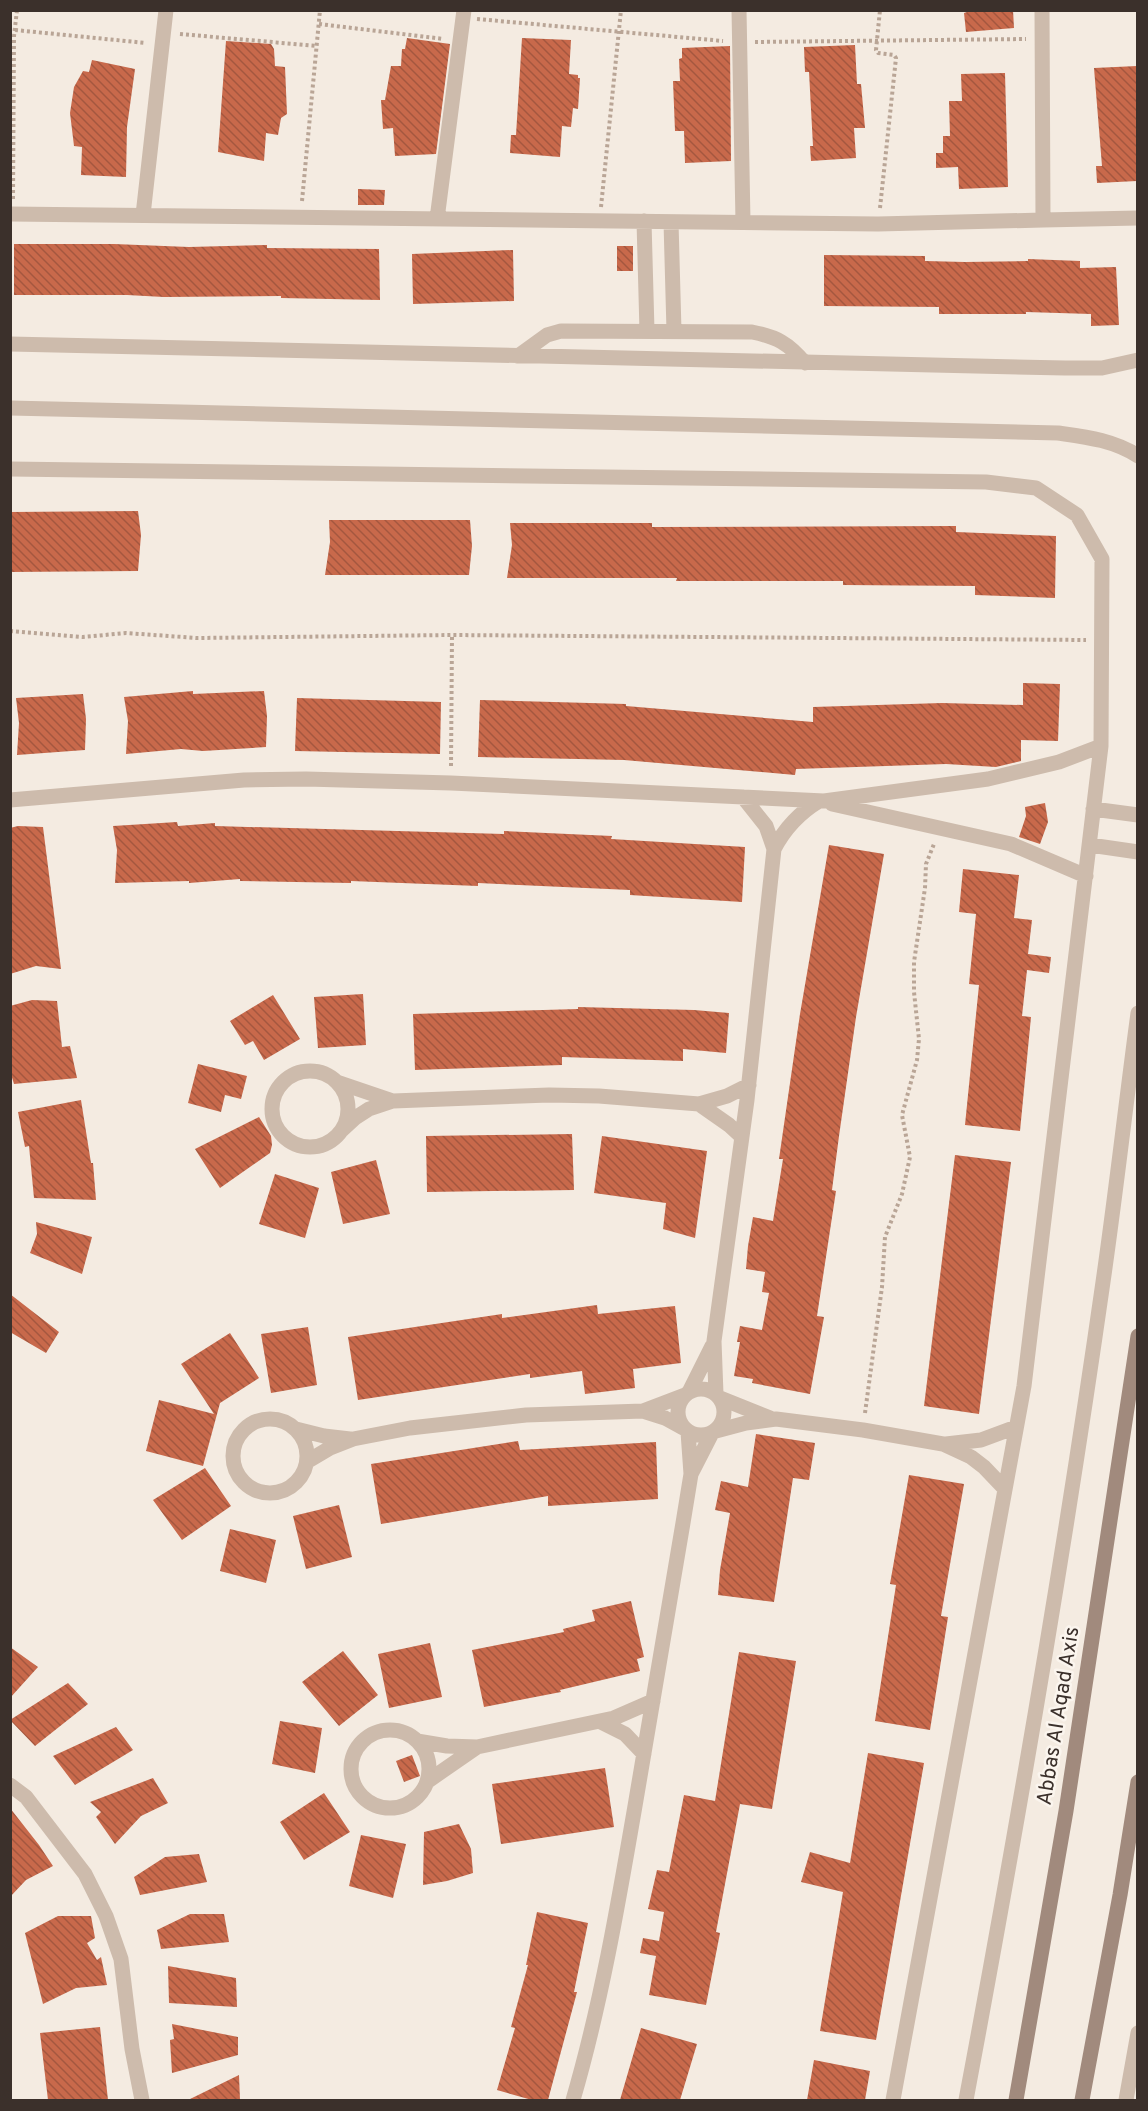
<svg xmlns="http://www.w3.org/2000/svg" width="1148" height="2111" font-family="Overpass,sans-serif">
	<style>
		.building { fill: url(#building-back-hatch) }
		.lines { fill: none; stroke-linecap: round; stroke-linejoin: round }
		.path { stroke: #b9a596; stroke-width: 4; stroke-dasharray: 3 3; stroke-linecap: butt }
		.minor { stroke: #cdbbac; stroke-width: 15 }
		.secondary { stroke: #a18a7d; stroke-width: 15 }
		.labels { text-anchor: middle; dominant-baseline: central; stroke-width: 5; stroke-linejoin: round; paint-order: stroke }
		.street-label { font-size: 21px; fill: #3b302b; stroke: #fbf5ee }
	</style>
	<defs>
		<pattern id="building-back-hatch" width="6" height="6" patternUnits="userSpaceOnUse" patternTransform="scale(1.5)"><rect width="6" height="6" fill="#c8694b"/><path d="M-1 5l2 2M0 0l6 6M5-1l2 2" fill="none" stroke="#a4573f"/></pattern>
	</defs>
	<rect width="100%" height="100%" fill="#f4ebe1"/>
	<path class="building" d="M 967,10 L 1013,10 L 1014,28 L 966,32 L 964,13 L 967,12 Z
		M 407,38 L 450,44 L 436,154 L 395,156 L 393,128 L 383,129 L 381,100 L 385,100 L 391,66 L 401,66 L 402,49 L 405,49 Z
		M 522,38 L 571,40 L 569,74 L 578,75 L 578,78 L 580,78 L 578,109 L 573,108 L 571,127 L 562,126 L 560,157 L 510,153 L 511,135 L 516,135 Z
		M 226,41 L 271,44 L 274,49 L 275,66 L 285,67 L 287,114 L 281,118 L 278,135 L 266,133 L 264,161 L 218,152 Z
		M 855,45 L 857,84 L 861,84 L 865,128 L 854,128 L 856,158 L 811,161 L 810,146 L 813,146 L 809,72 L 805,72 L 804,47 Z
		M 730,46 L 731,161 L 685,163 L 684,131 L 675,131 L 673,81 L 680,81 L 679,59 L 682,58 L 682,48 Z
		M 92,60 L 135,69 L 127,127 L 126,177 L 81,175 L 82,147 L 74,146 L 70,113 L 74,87 L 83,71 L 89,72 Z
		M 1137,66 L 1137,181 L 1097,183 L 1096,166 L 1102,166 L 1094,68 Z
		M 1005,73 L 1008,187 L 959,189 L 958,167 L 936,168 L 936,153 L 943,153 L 943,136 L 950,136 L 949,101 L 962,101 L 961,74 Z
		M 358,189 L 385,190 L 384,205 L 358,205 Z
		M 14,244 L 114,244 L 189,247 L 267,245 L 267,248 L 379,249 L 380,300 L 281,298 L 281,296 L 164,297 L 127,295 L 14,295 Z
		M 617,246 L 633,246 L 633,271 L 617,271 Z
		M 513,250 L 514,301 L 413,304 L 412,254 Z
		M 824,255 L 925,256 L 925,261 L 965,262 L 1028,261 L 1028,259 L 1080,261 L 1080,268 L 1116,267 L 1119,325 L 1091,326 L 1091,314 L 1026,312 L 1026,314 L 939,314 L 939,307 L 824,306 Z
		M 138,511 L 141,535 L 138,571 L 10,572 L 10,512 Z
		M 329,520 L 470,520 L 472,546 L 469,575 L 325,575 L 330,542 Z
		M 510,523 L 652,523 L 652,527 L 956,526 L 956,532 L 1056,536 L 1055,598 L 975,595 L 975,586 L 843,585 L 843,581 L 676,581 L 677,578 L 507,578 L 512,545 Z
		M 1023,683 L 1060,684 L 1058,741 L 1021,740 L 1021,761 L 996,767 L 946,764 L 796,769 L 795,775 L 624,760 L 478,757 L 480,700 L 626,704 L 626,706 L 813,722 L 813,707 L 942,703 L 1023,705 Z
		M 193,691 L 193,694 L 264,691 L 267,716 L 266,747 L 203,751 L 181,749 L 126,754 L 128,721 L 124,697 Z
		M 83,694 L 86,719 L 85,750 L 17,755 L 19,723 L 16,698 Z
		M 297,698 L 441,702 L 440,754 L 295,751 Z
		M 1045,803 L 1048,822 L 1040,844 L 1019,837 L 1026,816 L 1025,807 Z
		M 177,822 L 178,826 L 215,823 L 215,826 L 504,834 L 504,831 L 612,836 L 611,839 L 745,847 L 742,902 L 630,895 L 630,890 L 478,883 L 478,886 L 351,881 L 351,883 L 240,881 L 240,879 L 189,883 L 189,881 L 115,883 L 117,850 L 113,826 Z
		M 18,826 L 43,827 L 61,969 L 36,966 L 10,974 L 10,828 Z
		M 829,845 L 884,854 L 856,1017 L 839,1136 L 832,1190 L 836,1191 L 817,1316 L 824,1317 L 810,1394 L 752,1383 L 753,1379 L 734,1376 L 740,1342 L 737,1342 L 740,1326 L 762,1330 L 769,1293 L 762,1292 L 765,1272 L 746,1269 L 748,1246 L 753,1217 L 773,1221 L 783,1159 L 779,1159 L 800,1014 Z
		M 963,869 L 1019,875 L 1014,918 L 1032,920 L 1028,954 L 1051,957 L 1049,973 L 1027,970 L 1022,1016 L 1031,1017 L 1020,1131 L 965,1125 L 979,985 L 969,984 L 976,914 L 959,912 Z
		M 363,994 L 366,1045 L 318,1048 L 314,997 Z
		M 273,995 L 300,1039 L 264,1060 L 253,1041 L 245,1045 L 230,1021 Z
		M 32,1000 L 57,1001 L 62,1047 L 70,1046 L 77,1078 L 14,1084 L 10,1071 L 10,1006 Z
		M 578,1007 L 694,1010 L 729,1013 L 726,1053 L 683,1049 L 683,1061 L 562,1057 L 562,1065 L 415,1070 L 413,1014 L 578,1009 Z
		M 198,1064 L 247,1076 L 241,1099 L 225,1095 L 221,1112 L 188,1103 Z
		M 81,1100 L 91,1163 L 93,1163 L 96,1200 L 34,1198 L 29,1146 L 25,1147 L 18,1112 Z
		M 259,1117 L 271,1136 L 272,1145 L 270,1153 L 220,1188 L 195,1149 Z
		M 572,1134 L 574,1190 L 427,1192 L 426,1136 Z
		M 602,1136 L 707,1151 L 695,1238 L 663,1229 L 666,1203 L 594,1193 Z
		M 955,1155 L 1011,1162 L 979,1414 L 924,1406 Z
		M 376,1160 L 390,1214 L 343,1224 L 331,1172 Z
		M 275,1174 L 319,1188 L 305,1238 L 259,1224 Z
		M 36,1222 L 92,1237 L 82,1274 L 30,1253 L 37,1234 Z
		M 10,1294 L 59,1332 L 46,1353 L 10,1332 Z
		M 597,1305 L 598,1314 L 675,1306 L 681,1363 L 633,1369 L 635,1388 L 585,1394 L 582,1371 L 530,1378 L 530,1374 L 358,1400 L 348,1337 L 502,1314 L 502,1318 Z
		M 308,1327 L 317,1385 L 271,1393 L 261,1334 Z
		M 230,1333 L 259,1378 L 220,1403 L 203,1466 L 146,1451 L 159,1400 L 214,1414 L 181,1364 Z
		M 756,1434 L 815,1443 L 809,1480 L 793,1478 L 774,1602 L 718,1595 L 720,1570 L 730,1513 L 715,1510 L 721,1481 L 748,1487 Z
		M 518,1441 L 520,1450 L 656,1442 L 658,1499 L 548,1506 L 548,1496 L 381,1524 L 371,1464 Z
		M 205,1468 L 231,1506 L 182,1540 L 153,1500 Z
		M 909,1475 L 964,1484 L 941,1616 L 948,1617 L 930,1730 L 875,1721 L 896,1585 L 890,1584 Z
		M 339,1505 L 352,1557 L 306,1569 L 293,1516 Z
		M 230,1529 L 276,1540 L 266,1583 L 220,1571 Z
		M 631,1601 L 644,1657 L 637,1659 L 640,1671 L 560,1690 L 561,1692 L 484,1707 L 472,1650 L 564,1632 L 563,1629 L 595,1621 L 592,1610 Z
		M 430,1643 L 442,1697 L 389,1708 L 378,1654 Z
		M 10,1647 L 38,1667 L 10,1698 Z
		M 343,1651 L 378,1695 L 339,1726 L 302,1682 Z
		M 739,1652 L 796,1661 L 772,1809 L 740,1804 L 716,1932 L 720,1933 L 706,2005 L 649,1995 L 656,1956 L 640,1953 L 643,1938 L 659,1941 L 664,1912 L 648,1909 L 657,1870 L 669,1872 L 684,1795 L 715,1801 Z
		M 68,1683 L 88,1704 L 35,1746 L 10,1720 Z
		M 280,1721 L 322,1728 L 315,1773 L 272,1764 Z
		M 116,1727 L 133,1750 L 75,1785 L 53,1756 Z
		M 868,1753 L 924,1763 L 876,2040 L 820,2031 L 843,1892 L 801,1882 L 810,1852 L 850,1863 Z
		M 412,1755 L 420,1776 L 404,1782 L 396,1761 Z
		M 605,1768 L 614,1827 L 501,1844 L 492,1784 Z
		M 153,1778 L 168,1803 L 141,1816 L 115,1844 L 96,1817 L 101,1812 L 90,1802 Z
		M 324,1793 L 350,1832 L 304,1860 L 280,1822 Z
		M 10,1808 L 39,1845 L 53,1866 L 26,1880 L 10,1897 Z
		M 459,1824 L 471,1849 L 473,1873 L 447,1881 L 423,1885 L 424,1832 Z
		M 361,1835 L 406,1844 L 393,1898 L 349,1886 Z
		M 199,1854 L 207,1882 L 140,1895 L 134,1877 L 165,1857 Z
		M 537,1912 L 588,1923 L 574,1992 L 577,1992 L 548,2100 L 532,2100 L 497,2090 L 515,2028 L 511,2027 L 528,1965 L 526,1965 Z
		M 190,1914 L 224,1914 L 229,1942 L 161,1949 L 157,1930 Z
		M 58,1916 L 91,1916 L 95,1938 L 87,1943 L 97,1960 L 101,1957 L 107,1985 L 76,1988 L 43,2004 L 25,1933 Z
		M 168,1966 L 236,1978 L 237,2007 L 169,2003 Z
		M 172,2024 L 238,2037 L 238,2055 L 172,2073 L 170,2040 L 174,2039 Z
		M 100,2027 L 108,2100 L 48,2100 L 40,2033 Z
		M 641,2028 L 697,2044 L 680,2100 L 620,2100 Z
		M 814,2060 L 870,2071 L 865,2100 L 807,2100 Z
		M 239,2075 L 240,2100 L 188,2100 Z"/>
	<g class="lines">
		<path class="path" d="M 477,19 L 723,41
			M 319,24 L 444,39
			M 15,30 L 146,43
			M 180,34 L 317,46
			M 755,42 L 1026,39
			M 13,199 L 14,36 L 17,10
			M 302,201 L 320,10
			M 601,207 L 621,10
			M 880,208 L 896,58 L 894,55 L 878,53 L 876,50 L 880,10
			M 10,631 L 83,637 L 126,633 L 197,638 L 452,635 L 1086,640
			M 451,766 L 452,635
			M 865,1413 L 882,1287 L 885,1237 L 902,1194 L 910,1157 L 902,1115 L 917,1060 L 919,1039 L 914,992 L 914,962 L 925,888 L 926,864 L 934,844"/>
		<path class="minor" d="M 739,10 L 743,222
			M 10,214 L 878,224 L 1043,220 L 1042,10
			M 143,215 L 166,10
			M 437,219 L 464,10
			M 1043,220 L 1138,218
			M 644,221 L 647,331
			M 671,222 L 674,331
			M 10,344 L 1065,368 L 1102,368 L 1138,360
			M 518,356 L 547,335 L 561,331 L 752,332 C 777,337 788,343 805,363
			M 10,408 L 1058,433 C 1086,437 1113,440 1138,456
			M 10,469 L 986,482 L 1036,488 L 1077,515 L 1102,559 L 1101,746 L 1024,1386 L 893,2100
			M 743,797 L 766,826 L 774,849
			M 10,800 L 244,780 L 306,779 L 451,783 L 824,801 L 988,779 L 1059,762 L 1101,746
			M 832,804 L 1011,844 L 1086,876
			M 1093,809 L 1138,815
			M 1090,845 L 1138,852
			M272 1109a38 38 0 1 1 76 0a38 38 0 1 1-76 0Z
			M 337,1082 L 393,1101
			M 699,1104 L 729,1125 L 742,1137
			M 342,1130 L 355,1118 L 369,1109 L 393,1101 L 549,1095 L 599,1096 L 699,1104 L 727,1096 L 749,1085
			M678 1412a23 23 0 1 1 46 0a23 23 0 1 1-46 0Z
			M 689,1392 L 712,1346
			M 716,1394 L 714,1341 L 747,1100 L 774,849 C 785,828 799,813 819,801
			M 720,1398 L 770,1418
			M 643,1411 L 665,1418 L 685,1429
			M233 1456a37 37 0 1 1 74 0a37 37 0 1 1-74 0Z
			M 296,1429 L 324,1436 L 350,1439
			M 716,1431 L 746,1423 L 776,1419 L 863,1430 L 943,1444 L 971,1457 L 984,1467 L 1005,1489
			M 946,1444 L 981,1440 L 1016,1427
			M 308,1461 L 330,1448 L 353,1439 L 410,1428 L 526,1415 L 643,1411 L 685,1395
			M 691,1474 L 712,1433
			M 601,1722 L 625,1734 L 644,1754
			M351 1769a39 39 0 1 1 78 0a39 39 0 1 1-78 0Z
			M 417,1741 L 447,1746 L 477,1747 L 614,1718 L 653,1701
			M 428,1781 L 477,1747
			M 10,1785 L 26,1797 L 85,1874 L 106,1916 L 121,1959 L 132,2049 L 142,2100
			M 573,2100 C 601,2004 618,1905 635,1806 C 654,1696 673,1585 691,1474 L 688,1432
			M 966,2100 C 1017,1828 1064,1555 1103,1282 C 1116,1192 1126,1102 1138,1013
			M 1126,2100 L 1138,2033"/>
		<path class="secondary" d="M 1016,2100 L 1066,1811 L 1138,1336
			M 1082,2100 L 1120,1895 L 1138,1782"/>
	</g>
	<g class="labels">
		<g class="street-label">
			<text transform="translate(1059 1716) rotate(-81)">Abbas Al Aqad Axis</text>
		</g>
	</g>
	<rect width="1148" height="2111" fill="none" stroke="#3b302b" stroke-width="24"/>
</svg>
